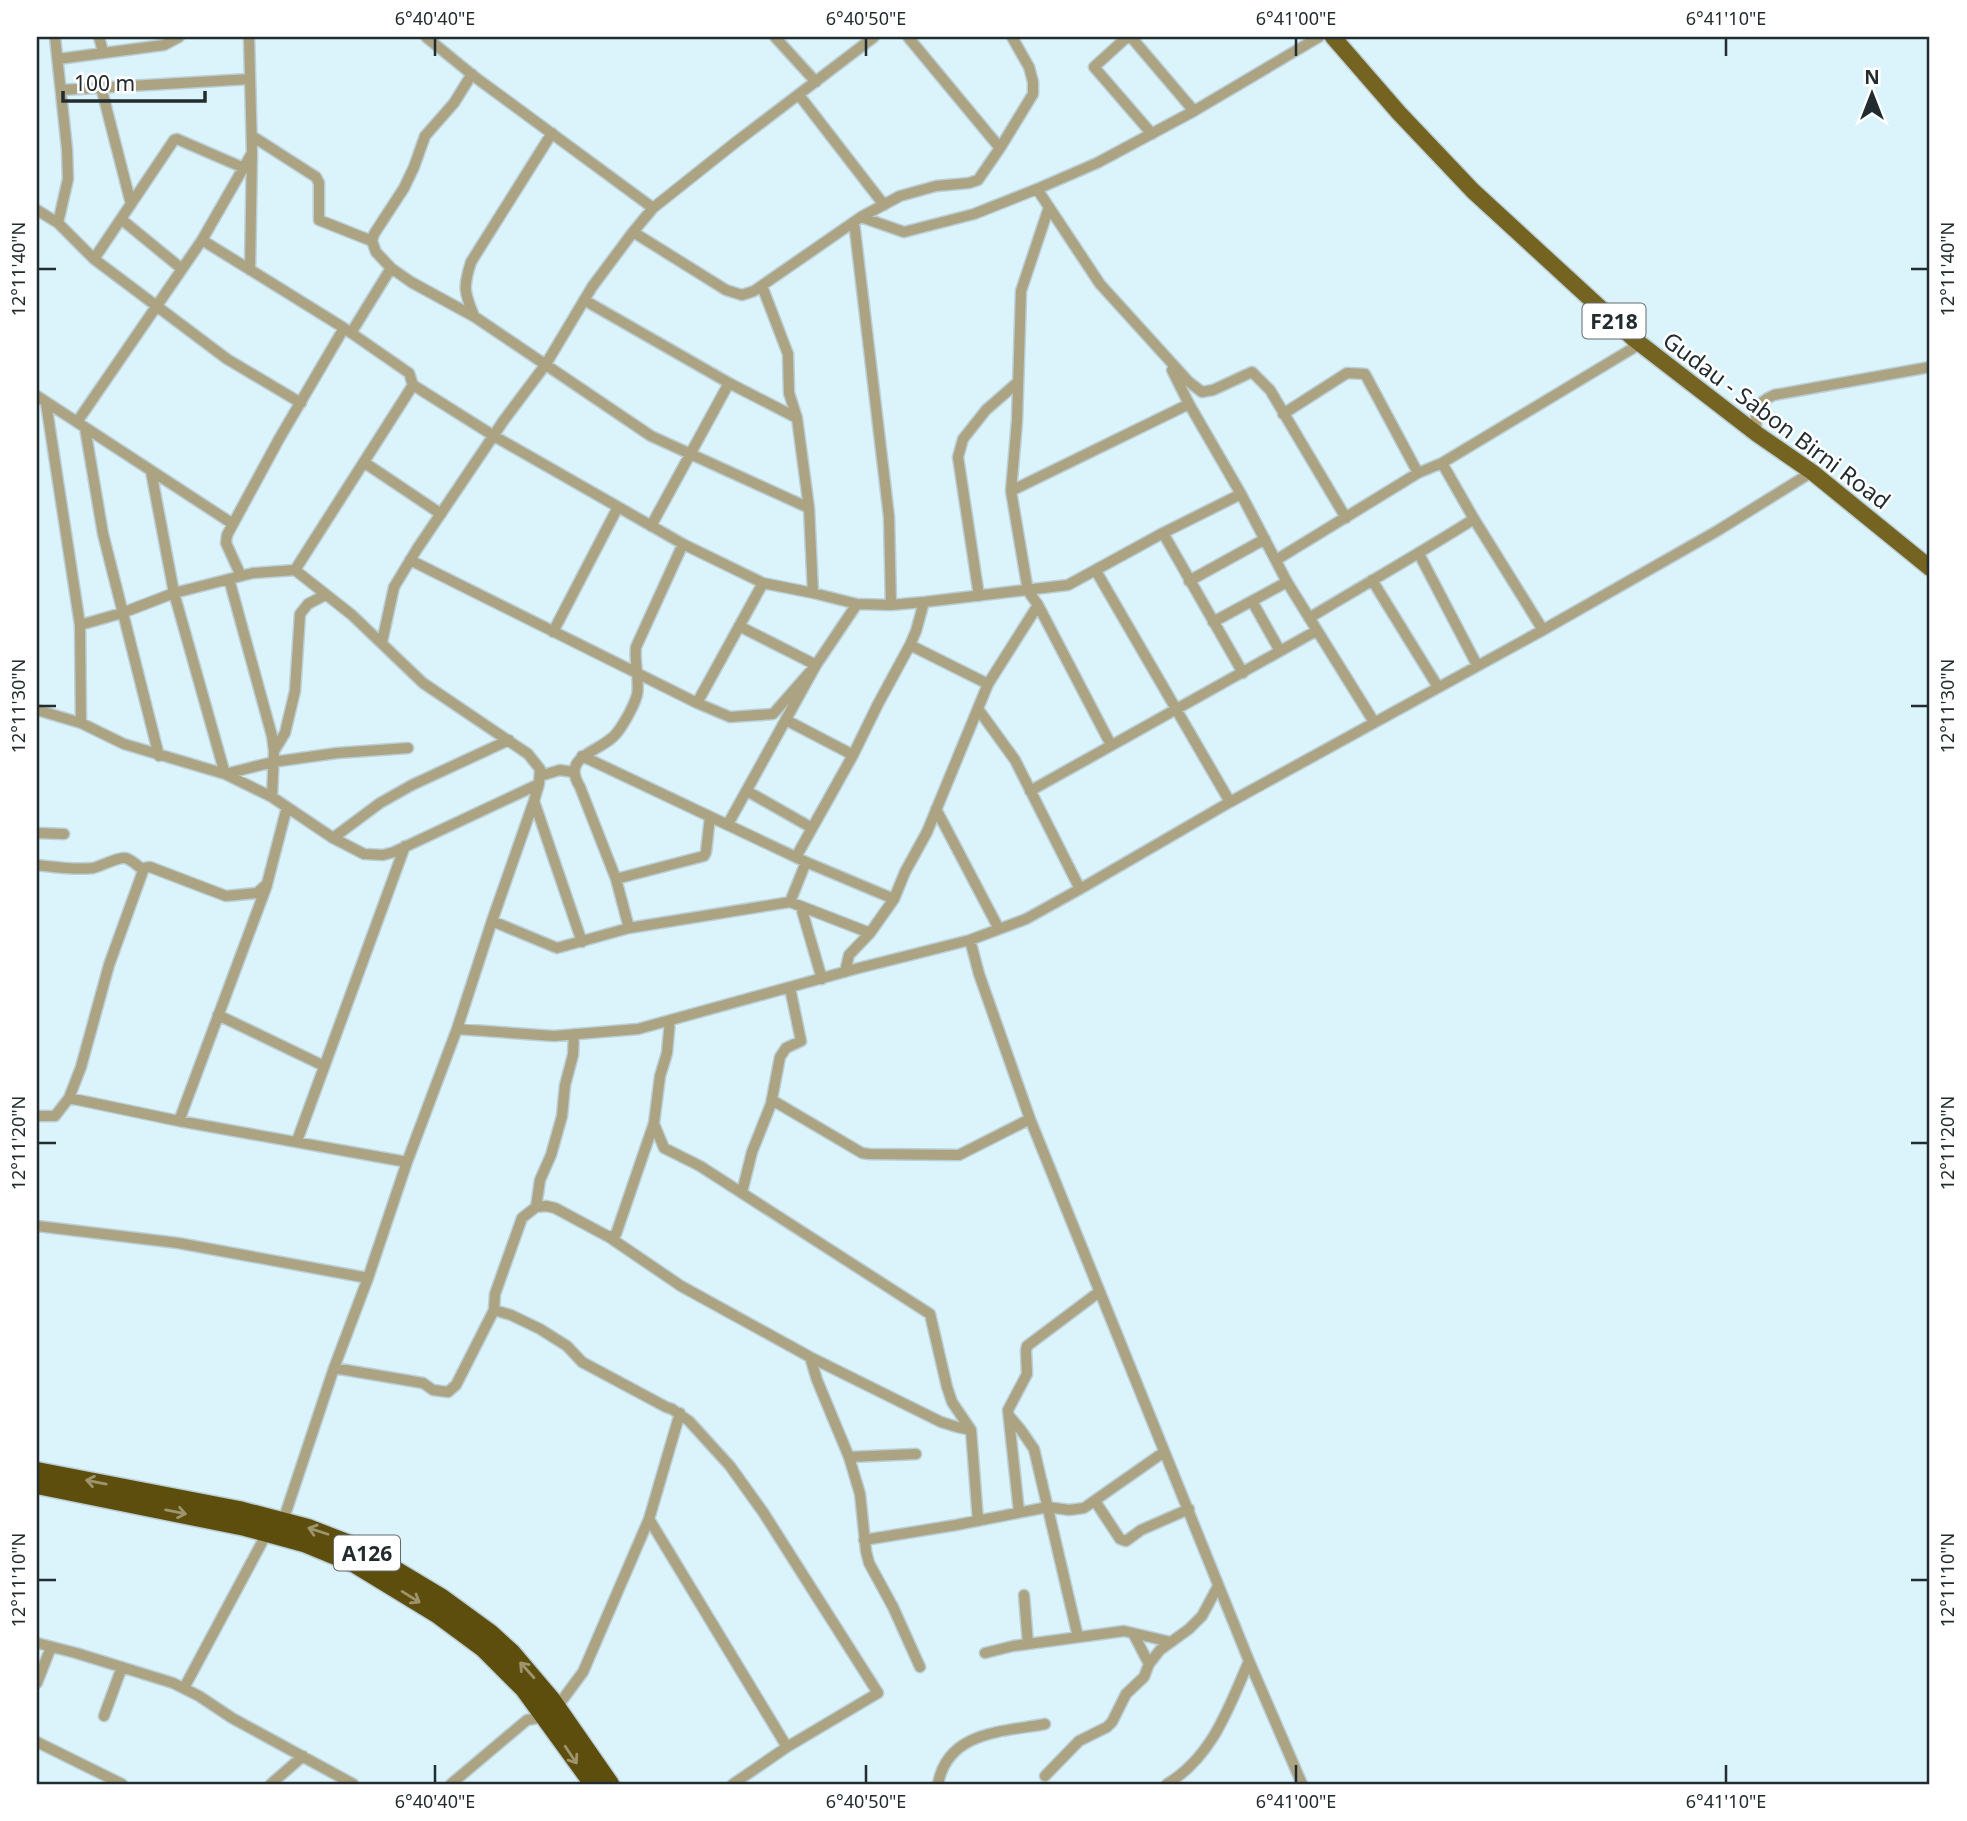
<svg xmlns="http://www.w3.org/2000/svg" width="1967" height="1821" font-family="'Noto Sans',sans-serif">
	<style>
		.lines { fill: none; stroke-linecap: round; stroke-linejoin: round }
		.street-casing { stroke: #bacfd6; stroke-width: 13 }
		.primary-casing { stroke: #bacfd6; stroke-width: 19 }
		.highway-casing { stroke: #bacfd6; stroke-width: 21 }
		.street { stroke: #aca383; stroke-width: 10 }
		.primary { stroke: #756322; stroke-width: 16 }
		.highway { stroke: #5e4e0d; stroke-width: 18 }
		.oneway { stroke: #9e956e }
		.ticks { fill: none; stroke: #222b2e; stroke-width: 2.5 }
		.labels { text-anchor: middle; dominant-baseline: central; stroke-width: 5; stroke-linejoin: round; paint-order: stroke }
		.shield { fill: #fff; stroke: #646b6d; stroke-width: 2 }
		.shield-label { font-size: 21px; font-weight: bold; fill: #222b2e }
		.street-label { font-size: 23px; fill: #222b2e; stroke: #fff }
		.neatline { fill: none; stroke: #222b2e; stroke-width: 2.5 }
		.ticks-label { font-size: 18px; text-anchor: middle; fill: #222b2e }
	</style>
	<rect width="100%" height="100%" fill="#dbf3fb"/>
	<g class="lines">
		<g class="street-casing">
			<path id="street" d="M 55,37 L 67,149 L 68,179 L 58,223
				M 99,37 L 103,52
				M 249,37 L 252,153 L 250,270
				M 426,37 L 475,77 L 653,208
				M 775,37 L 816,82
				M 908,37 L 1000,148
				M 1127,37 L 1094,67 L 1152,134
				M 1131,37 L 1194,111
				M 58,59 L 164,45 L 179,37
				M 472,74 L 454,103 L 425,136 L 414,167 L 404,188 L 374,234 L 372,241 L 376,252 L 391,268 L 411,282 L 475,317 L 651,436 L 809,508
				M 61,90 L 250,79
				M 799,95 L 884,205
				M 252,136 L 316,177 L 319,183 L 319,220 L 372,241
				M 1037,189 L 1100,284 L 1189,382 L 1202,392 L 1213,390 L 1252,372 L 1270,390 L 1346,518
				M 131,204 L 174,140 L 177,139 L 244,168
				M 1049,207 L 1021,291 L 1017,421 L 1011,491 L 1028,591 L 1038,605 L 1111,745
				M 37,210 L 58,223 L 94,259 L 227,359 L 301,403
				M 861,217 L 904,232 L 974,214 L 1037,189 L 1097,163 L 1194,111 L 1319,37
				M 121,219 L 182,269
				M 854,222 L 889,517 L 891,605
				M 633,232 L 726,290 L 742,295 L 754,291 L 861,217 L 900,196 L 936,186 L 969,183 L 978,180 L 1000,148 L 1033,94 L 1033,82 L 1029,67 L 1012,37
				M 202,240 L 344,328 L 409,373 L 413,385 L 494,436 L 683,544 L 763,583 L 813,593 L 857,604 L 891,605 L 924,602 L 1068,585 L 1163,533 L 1241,494
				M 94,259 L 131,204 L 101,87
				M 762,286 L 788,354 L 789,393 L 797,418 L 809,508 L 813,593
				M 584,300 L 729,383 L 797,418
				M 474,316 C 464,292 463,287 471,262 L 552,133
				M 351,333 L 391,268
				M 1172,370 L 1189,404 L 1241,494 L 1287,582 L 1374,722
				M 37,396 L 233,524
				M 46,403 L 80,625 L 81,723
				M 1283,414 L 1347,373 L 1365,374 L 1418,473
				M 77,422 L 202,240 L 252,153
				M 85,428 L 103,534 L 159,756
				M 1757,434 C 1755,413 1753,404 1774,395 L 1930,367
				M 365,463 L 441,514
				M 1442,463 L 1474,519 L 1543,630
				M 151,471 L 174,593 L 225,774
				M 1011,491 L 1189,404
				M 651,526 L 729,383
				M 1163,533 L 1243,673
				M 1419,554 L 1477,665
				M 410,560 L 697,703 L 730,717 L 773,714 L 816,665
				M 1276,560 L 1418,473 L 1442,463 L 1640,344
				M 295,570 L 413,385
				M 1096,571 L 1230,802
				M 241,576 L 226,543 L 227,535 L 279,439 L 344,328
				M 229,579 L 272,736 L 274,751 L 272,797
				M 1372,580 L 1438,687
				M 1189,581 L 1265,539
				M 979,596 L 958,457 L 963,439 L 986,410 L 1018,382
				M 1252,601 L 1280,651
				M 1309,618 C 1364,585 1420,553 1474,519
				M 1213,622 L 1287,582
				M 80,625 L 122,613 L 174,593 L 253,573 L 295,570 L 352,615 L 423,683 L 528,754 L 540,769 L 539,784 L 534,801 L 492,921 L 457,1029 L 407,1162 L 368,1278 L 334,1368 L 283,1521
				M 739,626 L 816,665
				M 553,632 L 618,507
				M 382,642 L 394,587 L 417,549 L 504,420 L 546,364 L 592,287 L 633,232 L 653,208 L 736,142 L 874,37
				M 910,645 L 988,684
				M 697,703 L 763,583
				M 978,709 L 1015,760 L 1080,889
				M 37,710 L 81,723 L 124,744 L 225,774 L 272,797 L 333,838 L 364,854 L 383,855 L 394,852 L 539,784
				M 786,720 L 853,755
				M 274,751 L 285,733 L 295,691 L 300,614 L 308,604 L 325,595
				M 582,756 L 806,862 L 894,899
				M 225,774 L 273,762 L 337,753 L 408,748
				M 540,776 L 560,770 L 573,772
				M 747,791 L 812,828
				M 1030,791 L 1316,631
				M 534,801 L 582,942
				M 936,809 L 999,929
				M 728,824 L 816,665 L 857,604
				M 37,833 L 64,834
				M 333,838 L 380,803 L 412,785 L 509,740
				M 796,857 L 853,755 L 878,704 L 910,645 L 916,631 L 924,602
				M 37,865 C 55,867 74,870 93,868 C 102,866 117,857 125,858 C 131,859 138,866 143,870
				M 616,879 L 704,856 L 706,852 L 710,817
				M 790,902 L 806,862
				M 801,907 L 822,979
				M 492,921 L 557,948 L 629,928 L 790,902 L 870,933
				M 629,928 L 616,879 L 580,787 C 561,757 596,753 613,737 C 621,730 634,706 637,695 C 640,682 634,662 636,647 L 683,544
				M 970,940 L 979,974 L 1030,1119 L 1249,1661 L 1302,1784
				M 845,972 L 849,955 L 870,933 L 894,899 L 905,872 L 927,832 L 988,684 L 1038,605
				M 218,1015 L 324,1066
				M 457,1029 L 554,1036 L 638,1029 L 855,969 L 970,940 L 1026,919 L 1080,889 L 1230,802 L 1543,630 L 1717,531 L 1812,472
				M 69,1098 L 179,1121 L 407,1162
				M 772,1100 L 862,1153 L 869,1154 L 959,1155 L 1030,1119
				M 37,1116 L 55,1116 L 69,1098 L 81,1067 L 109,965 L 144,868 L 150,867 L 226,896 L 257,893 L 267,884 L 287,807
				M 179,1121 L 267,885
				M 654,1124 L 664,1148 L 700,1166 L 930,1314 L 947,1387 L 952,1402 L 971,1430 L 978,1521
				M 297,1141 L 405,846
				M 742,1192 L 752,1152 L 771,1104 L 780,1057 L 786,1048 L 801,1041 L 790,988
				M 536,1207 L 540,1180 L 551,1155 L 562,1116 L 565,1085 L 573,1055 L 574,1034
				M 37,1226 L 178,1243 L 368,1278
				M 609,1237 L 681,1286 L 810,1357 L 941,1422 L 957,1427 L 971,1430
				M 494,1310 L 511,1315 L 540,1329 L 567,1346 L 582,1362 L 666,1407 L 672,1409 L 689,1421 L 730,1466 L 763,1512 L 878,1693 L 787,1747
				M 810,1357 L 817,1380 L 849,1457 L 860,1494 L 866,1551 L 869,1563 L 893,1607 L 920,1667
				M 334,1368 L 423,1383 L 433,1390 L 448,1392 L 456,1385 L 494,1310 L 495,1294 L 522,1218 L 536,1207 L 546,1206 L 555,1208 L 609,1237 L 616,1234 L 654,1123 L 660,1076 L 667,1053 L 670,1020
				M 1010,1417 L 1021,1430 L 1034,1449 L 1078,1637
				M 849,1457 L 916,1454
				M 1095,1501 L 1120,1539 L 1126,1541 L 1141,1530 L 1189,1509
				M 1019,1512 L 1008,1410 L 1027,1374 L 1026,1351 L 1027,1346 L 1099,1292
				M 649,1519 L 787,1747 L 733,1784
				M 864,1540 L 956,1525 L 1048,1507 L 1069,1510 L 1084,1508 L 1164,1452
				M 1024,1595 L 1028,1644
				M 1134,1635 L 1149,1664
				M 37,1643 L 76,1653 L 173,1683 L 199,1696 L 232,1718 L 353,1784
				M 985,1653 L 1013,1646 L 1124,1631 L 1171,1642
				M 37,1683 L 51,1647
				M 184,1688 L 267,1533
				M 104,1716 L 122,1667
				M 37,1742 L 122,1784
				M 1045,1776 L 1079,1741 L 1107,1727 L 1112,1722 L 1126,1694 L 1144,1677 L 1149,1664 L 1160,1650 L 1189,1629 L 1202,1616 L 1218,1586
				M 271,1784 L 303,1756
				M 451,1784 L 527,1720 L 544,1717 L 557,1707 L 583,1672 L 649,1519 L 680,1413
				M 938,1784 C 948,1731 1002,1732 1045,1724
				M 1167,1784 C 1213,1756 1229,1707 1249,1661"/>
		</g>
		<g class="primary-casing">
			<path id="primary" d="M 1333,37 L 1399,113 L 1473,191 L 1634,339 L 1757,434 L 1812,472 L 1930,568"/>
		</g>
		<g class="highway-casing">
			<path id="highway" d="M 37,1471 L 239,1510 L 308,1528 L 357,1547 L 442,1598 L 490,1633 L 512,1653 L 551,1699 L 610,1784
				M 37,1485 L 245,1527 L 304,1543 L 355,1564 L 437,1614 L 483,1648 L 524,1689 L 593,1784"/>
		</g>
		<use href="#street" class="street"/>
		<use href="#primary" class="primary"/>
		<use href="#highway" class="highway"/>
	</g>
	<defs><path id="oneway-shaft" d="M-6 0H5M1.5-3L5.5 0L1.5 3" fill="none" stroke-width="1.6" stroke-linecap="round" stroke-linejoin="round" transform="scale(1.75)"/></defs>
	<g class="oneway">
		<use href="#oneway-shaft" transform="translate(96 1482) rotate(-169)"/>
		<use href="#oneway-shaft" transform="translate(176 1512) rotate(11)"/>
		<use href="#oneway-shaft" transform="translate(318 1531) rotate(-162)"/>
		<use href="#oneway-shaft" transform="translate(411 1597) rotate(32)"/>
		<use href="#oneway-shaft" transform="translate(527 1670) rotate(-132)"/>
		<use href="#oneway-shaft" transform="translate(571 1755) rotate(56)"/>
	</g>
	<path class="ticks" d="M 435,38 L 435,56M 866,38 L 866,56M 1296,38 L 1296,56M 1726,38 L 1726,56M 38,269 L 56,269M 1911,269 L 1928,269M 38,706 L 56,706M 1911,706 L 1928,706M 38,1143 L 56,1143M 1911,1143 L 1928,1143M 38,1580 L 56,1580M 1911,1580 L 1928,1580M 435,1765 L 435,1783M 866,1765 L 866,1783M 1296,1765 L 1296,1783M 1726,1765 L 1726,1783"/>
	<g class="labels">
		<g class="shield">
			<rect x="1582.5" y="303.5" width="63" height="35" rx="5"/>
			<rect x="334" y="1535.5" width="66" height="35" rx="5"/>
		</g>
		<g class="shield-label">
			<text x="1614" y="321">F218</text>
			<text x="367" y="1553">A126</text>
		</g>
		<g class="street-label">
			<text transform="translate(1777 420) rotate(37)">Gudau - Sabon Birni Road</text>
		</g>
	</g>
	<rect width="1967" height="1821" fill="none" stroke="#ffffff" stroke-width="77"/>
	<g transform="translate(1872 94)" stroke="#ffffff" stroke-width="5" paint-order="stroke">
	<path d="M0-5L12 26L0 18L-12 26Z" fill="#222b2e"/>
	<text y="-10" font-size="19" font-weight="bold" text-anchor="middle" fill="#222b2e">N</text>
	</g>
	<path d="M63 91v10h142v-10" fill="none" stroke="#222b2e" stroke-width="3.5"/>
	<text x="74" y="91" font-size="21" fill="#222b2e" stroke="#ffffff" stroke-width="5" paint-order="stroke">100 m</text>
	<rect x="38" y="38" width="1890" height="1745" class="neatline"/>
	<g class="ticks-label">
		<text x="435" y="25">6°40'40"E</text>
		<text x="866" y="25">6°40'50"E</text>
		<text x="1296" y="25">6°41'00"E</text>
		<text x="1726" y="25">6°41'10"E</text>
		<text transform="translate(19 269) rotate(-90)" y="6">12°11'40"N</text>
		<text transform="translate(1948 269) rotate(-90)" y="6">12°11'40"N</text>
		<text transform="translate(19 706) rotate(-90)" y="6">12°11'30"N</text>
		<text transform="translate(1948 706) rotate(-90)" y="6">12°11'30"N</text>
		<text transform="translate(19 1143) rotate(-90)" y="6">12°11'20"N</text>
		<text transform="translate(1948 1143) rotate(-90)" y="6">12°11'20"N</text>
		<text transform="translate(19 1580) rotate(-90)" y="6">12°11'10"N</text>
		<text transform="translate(1948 1580) rotate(-90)" y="6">12°11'10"N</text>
		<text x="435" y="1808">6°40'40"E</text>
		<text x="866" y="1808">6°40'50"E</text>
		<text x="1296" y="1808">6°41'00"E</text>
		<text x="1726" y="1808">6°41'10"E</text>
	</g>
</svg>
